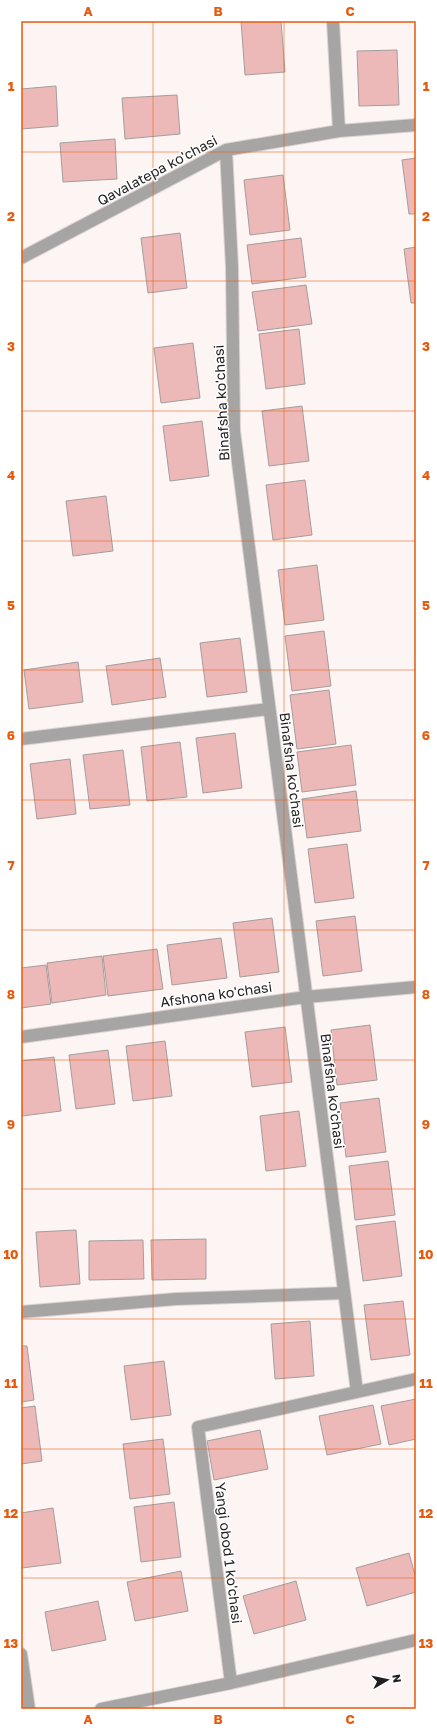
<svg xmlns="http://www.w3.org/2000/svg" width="437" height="1730" font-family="'Golos Text',sans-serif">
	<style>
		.building { fill: #edb9b8; stroke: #a49d9c }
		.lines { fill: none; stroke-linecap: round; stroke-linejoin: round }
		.minor-casing { stroke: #d9d3d2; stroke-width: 14 }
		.minor { stroke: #a7a4a4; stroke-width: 12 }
		.grid { fill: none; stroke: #e8590c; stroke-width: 1; stroke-opacity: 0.55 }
		.labels { text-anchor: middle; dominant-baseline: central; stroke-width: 3; stroke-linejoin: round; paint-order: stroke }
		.street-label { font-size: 14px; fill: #201e1e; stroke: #fff }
		.neatline { fill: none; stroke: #e8590c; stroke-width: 1.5 }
		.grid-label { font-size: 13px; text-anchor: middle; font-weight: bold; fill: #e8590c }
	</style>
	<rect width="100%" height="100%" fill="#fcf5f4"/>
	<path class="building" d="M 241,21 L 281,21 L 285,72 L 245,75 Z
		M 397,50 L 399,105 L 359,106 L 357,51 Z
		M 56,86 L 58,126 L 21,129 L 21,89 Z
		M 177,95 L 180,134 L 125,139 L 122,98 Z
		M 115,139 L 117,179 L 63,182 L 60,143 Z
		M 416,158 L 416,214 L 409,214 L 402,160 Z
		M 283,175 L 290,230 L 250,235 L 244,180 Z
		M 180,233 L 187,288 L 148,293 L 141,238 Z
		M 301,238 L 306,277 L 252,284 L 247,245 Z
		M 416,247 L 416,303 L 411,303 L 404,249 Z
		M 306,285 L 312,324 L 258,331 L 252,292 Z
		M 299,329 L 305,384 L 266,389 L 259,334 Z
		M 193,343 L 200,398 L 161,403 L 154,348 Z
		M 302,406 L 309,461 L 269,466 L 262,411 Z
		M 202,421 L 209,476 L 170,481 L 163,426 Z
		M 305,480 L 312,535 L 273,540 L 266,485 Z
		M 106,496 L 113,551 L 73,556 L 66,501 Z
		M 317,565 L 324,620 L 285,625 L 278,570 Z
		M 324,631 L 331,686 L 292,691 L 285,636 Z
		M 240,638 L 247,692 L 207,697 L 200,643 Z
		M 160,658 L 166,697 L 112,705 L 106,666 Z
		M 78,662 L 83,702 L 29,709 L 24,670 Z
		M 329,690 L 336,744 L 297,749 L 290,695 Z
		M 235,733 L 242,788 L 203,793 L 196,738 Z
		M 180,742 L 187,797 L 147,801 L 141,747 Z
		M 351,745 L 356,785 L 302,792 L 297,752 Z
		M 123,750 L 130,805 L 90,809 L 83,755 Z
		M 70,759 L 76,814 L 37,819 L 30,764 Z
		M 356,791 L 361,831 L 307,838 L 302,799 Z
		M 347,844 L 354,898 L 315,903 L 308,849 Z
		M 355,916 L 362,971 L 323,976 L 316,921 Z
		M 272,918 L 279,972 L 240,977 L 233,923 Z
		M 221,938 L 227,978 L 172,985 L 167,945 Z
		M 157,949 L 163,989 L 108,996 L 103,956 Z
		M 102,956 L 106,995 L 52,1003 L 47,963 Z
		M 46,965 L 51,1004 L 21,1008 L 21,968 Z
		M 370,1025 L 377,1080 L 337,1085 L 331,1030 Z
		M 285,1027 L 292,1082 L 252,1087 L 245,1032 Z
		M 165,1041 L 172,1096 L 133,1101 L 126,1046 Z
		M 108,1050 L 115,1104 L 76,1109 L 69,1055 Z
		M 54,1057 L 61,1111 L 22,1116 L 21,1061 Z
		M 379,1098 L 386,1152 L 346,1157 L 340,1103 Z
		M 299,1111 L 306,1166 L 266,1171 L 260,1116 Z
		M 388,1161 L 395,1215 L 355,1220 L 349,1166 Z
		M 395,1221 L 402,1276 L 363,1281 L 356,1226 Z
		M 76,1230 L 80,1284 L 40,1287 L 36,1232 Z
		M 206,1239 L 206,1279 L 152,1280 L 151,1240 Z
		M 143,1240 L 144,1279 L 89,1280 L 89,1241 Z
		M 403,1301 L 410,1355 L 371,1360 L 364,1305 Z
		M 310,1321 L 314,1376 L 275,1379 L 271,1324 Z
		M 21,1346 L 27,1346 L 34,1400 L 21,1402 Z
		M 164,1361 L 171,1415 L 131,1420 L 124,1366 Z
		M 416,1399 L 416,1439 L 389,1445 L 381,1406 Z
		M 373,1405 L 381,1444 L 327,1455 L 319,1416 Z
		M 35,1406 L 42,1461 L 21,1464 L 21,1408 Z
		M 260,1430 L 268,1469 L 214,1480 L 207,1441 Z
		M 163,1439 L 170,1494 L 130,1499 L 123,1444 Z
		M 174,1502 L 181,1557 L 141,1562 L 134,1507 Z
		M 53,1508 L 61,1563 L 22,1568 L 21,1513 Z
		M 409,1553 L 416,1579 L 416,1592 L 367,1606 L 356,1568 Z
		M 181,1571 L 188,1611 L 135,1621 L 127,1582 Z
		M 296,1581 L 306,1620 L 254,1634 L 243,1596 Z
		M 98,1601 L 106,1640 L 52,1651 L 45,1612 Z"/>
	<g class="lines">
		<g class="minor-casing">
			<path id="minor" d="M 333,21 L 339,131
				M 226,150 L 232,267 L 234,431 L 357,1392
				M 21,258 L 226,150 L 339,131 L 416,125
				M 21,739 L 269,709
				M 21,1037 L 306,997 L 416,987
				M 21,1312 L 176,1299 L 344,1293
				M 21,1654 L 29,1709
				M 231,1683 L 198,1427 L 416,1379
				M 101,1709 L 231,1683 L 416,1640"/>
		</g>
		<use href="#minor" class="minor"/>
	</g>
	<path class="grid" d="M 153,21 L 153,1709M 284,21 L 284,1709M 21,152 L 416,152M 21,281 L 416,281M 21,411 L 416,411M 21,541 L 416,541M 21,670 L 416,670M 21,800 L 416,800M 21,930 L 416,930M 21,1060 L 416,1060M 21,1189 L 416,1189M 21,1319 L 416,1319M 21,1449 L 416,1449M 21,1578 L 416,1578"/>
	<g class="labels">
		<g class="street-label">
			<text transform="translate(157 170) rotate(-28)">Qavalatepa ko'chasi</text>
			<text transform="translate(221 403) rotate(-93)">Binafsha ko'chasi</text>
			<text transform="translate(292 770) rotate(83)">Binafsha ko'chasi</text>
			<text transform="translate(216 994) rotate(-8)">Afshona ko'chasi</text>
			<text transform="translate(333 1091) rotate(83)">Binafsha ko'chasi</text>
			<text transform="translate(229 1553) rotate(83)">Yangi obod 1 ko'chasi</text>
		</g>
	</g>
	<rect width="437" height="1730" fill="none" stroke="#ffffff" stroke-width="44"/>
	<g transform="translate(387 1680) rotate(81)" stroke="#ffffff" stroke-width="3" paint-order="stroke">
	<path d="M0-3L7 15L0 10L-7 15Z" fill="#201e1e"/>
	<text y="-6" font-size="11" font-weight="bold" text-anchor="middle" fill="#201e1e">N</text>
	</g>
	<rect x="22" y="22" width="393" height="1686" class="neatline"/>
	<g class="grid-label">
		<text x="88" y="16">A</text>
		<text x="218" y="16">B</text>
		<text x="350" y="16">C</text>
		<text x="11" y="91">1</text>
		<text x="426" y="91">1</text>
		<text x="11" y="221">2</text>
		<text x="426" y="221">2</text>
		<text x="11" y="351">3</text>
		<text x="426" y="351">3</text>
		<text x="11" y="480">4</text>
		<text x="426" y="480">4</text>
		<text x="11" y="610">5</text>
		<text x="426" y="610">5</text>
		<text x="11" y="740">6</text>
		<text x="426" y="740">6</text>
		<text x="11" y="870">7</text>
		<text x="426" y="870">7</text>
		<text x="11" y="999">8</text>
		<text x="426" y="999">8</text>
		<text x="11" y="1129">9</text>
		<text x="426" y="1129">9</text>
		<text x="11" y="1259">10</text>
		<text x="426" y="1259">10</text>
		<text x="11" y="1388">11</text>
		<text x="426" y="1388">11</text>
		<text x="11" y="1518">12</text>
		<text x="426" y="1518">12</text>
		<text x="11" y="1648">13</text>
		<text x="426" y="1648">13</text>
		<text x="88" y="1724">A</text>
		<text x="218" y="1724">B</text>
		<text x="350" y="1724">C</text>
	</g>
</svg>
